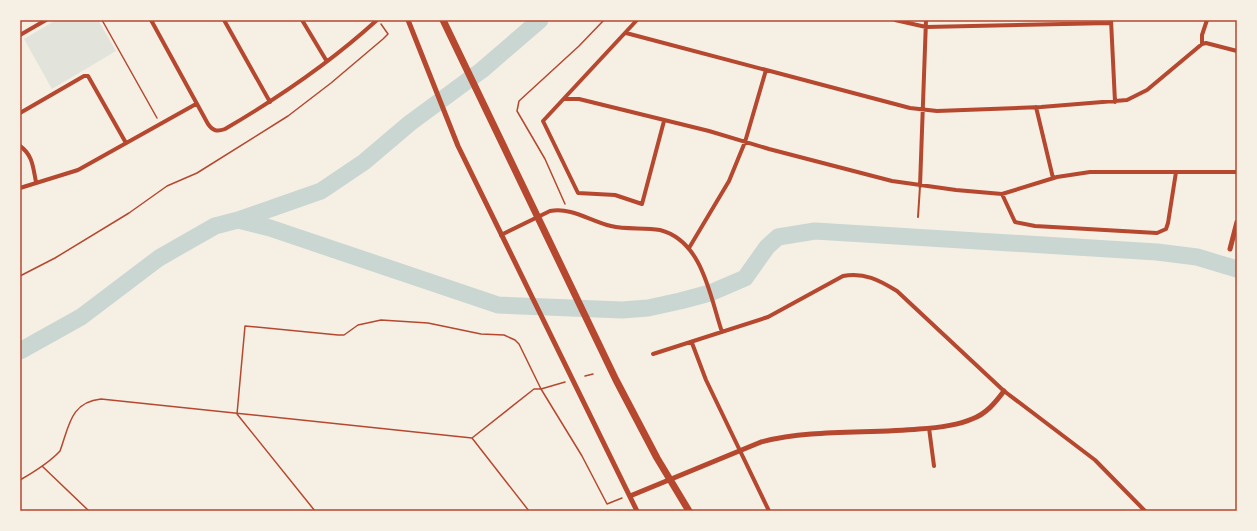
<svg xmlns="http://www.w3.org/2000/svg" width="1257" height="531" font-family="'Source Sans 3',sans-serif">
	<style>
		.green { fill: #e2e4dc }
		.lines { fill: none; stroke-linecap: round; stroke-linejoin: round }
		.river { stroke: #c9d6d2; stroke-width: 17 }
		.path { stroke: #b5482f; stroke-width: 1.5 }
		.service { stroke: #b5482f; stroke-width: 2 }
		.minor { stroke: #b5482f; stroke-width: 4 }
		.tertiary { stroke: #b5482f; stroke-width: 5 }
		.trunk { stroke: #b5482f; stroke-width: 7 }
		.neatline { fill: none; stroke: #b5482f; stroke-width: 1.5 }
	</style>
	<rect width="100%" height="100%" fill="#f6efe4"/>
	<path class="green" d="M 56,20 L 98,20 L 116,51 L 52,89 L 24,39 Z"/>
	<g class="lines">
		<path class="river" d="M 238,220 L 270,228 L 498,305 L 622,310 L 648,308 L 680,301 L 710,293 L 745,278 L 767,247 L 778,237 L 815,231 L 1157,252 L 1197,257 L 1237,269
			M 20,351 L 81,317 L 159,258 L 215,226 L 238,220 L 321,191 L 364,162 L 410,123 L 482,70 L 540,20"/>
		<path class="path" d="M 102,20 L 157,118
			M 565,204 L 545,159 L 517,111 L 519,101 L 579,46 L 604,20
			M 20,276 L 55,258 L 129,213 L 167,186 L 197,173 L 288,116 L 331,83 L 383,39 L 388,34 L 381,24
			M 585,376 L 593,374
			M 565,382 L 541,389 L 582,456 L 607,504 L 622,498
			M 472,438 L 529,511
			M 42,466 L 89,511
			M 20,480 C 34,472 49,463 60,451 C 69,427 70,402 101,399 L 472,438 L 534,389 L 541,389 L 519,344 L 515,340 L 504,335 L 481,334 L 428,323 L 381,320 L 358,325 L 344,335 L 338,335 L 245,326 L 237,414 L 315,511"/>
		<path class="service" d="M 918,217 L 920,186"/>
		<path class="minor" d="M 151,20 L 208,124 C 213,131 217,132 225,129 C 278,98 332,61 377,20
			M 224,20 L 270,102
			M 302,20 L 326,60
			M 637,20 L 543,121 L 578,193 L 615,195 L 642,204 L 664,121
			M 895,20 L 926,27 L 1111,23
			M 1111,20 L 1115,102
			M 626,33 L 910,108 L 937,111 L 1041,107 L 1127,100 L 1147,90 L 1202,44 L 1206,43 L 1237,51
			M 20,35 L 46,20
			M 1202,44 L 1202,35 L 1207,20
			M 565,99 L 579,99 L 709,131 L 769,149 L 892,181 L 956,190 L 1002,194 L 1057,177 L 1090,172 L 1237,172
			M 1036,107 L 1053,178
			M 20,113 L 84,76 L 88,76 L 126,143
			M 20,146 C 33,155 33,168 36,182
			M 920,186 L 926,20
			M 20,188 L 78,170 L 196,104
			M 1002,194 L 1015,222 L 1035,226 L 1157,233 L 1166,229 L 1168,223 L 1176,172
			M 501,235 L 550,211 C 572,207 590,221 611,226 C 627,230 644,227 660,230 C 703,241 710,297 722,332
			M 689,248 L 729,181 L 745,142 L 766,70
			M 692,343 L 706,380 L 769,511
			M 653,354 L 768,317 L 843,276 C 864,272 879,280 897,291 L 1004,391 L 1095,460 L 1145,511
			M 929,428 L 934,466"/>
		<path class="tertiary" d="M 408,20 L 458,146 L 637,511
			M 1230,249 L 1237,222
			M 630,496 L 761,442 C 812,429 867,434 919,429 C 936,428 956,426 972,419 C 986,414 995,403 1004,391"/>
		<path class="trunk" d="M 443,20 L 616,380 L 657,458 L 689,511"/>
	</g>
	<rect width="1257" height="531" fill="none" stroke="#f6efe4" stroke-width="42"/>
	<rect x="21" y="21" width="1215" height="489" class="neatline"/>
</svg>
